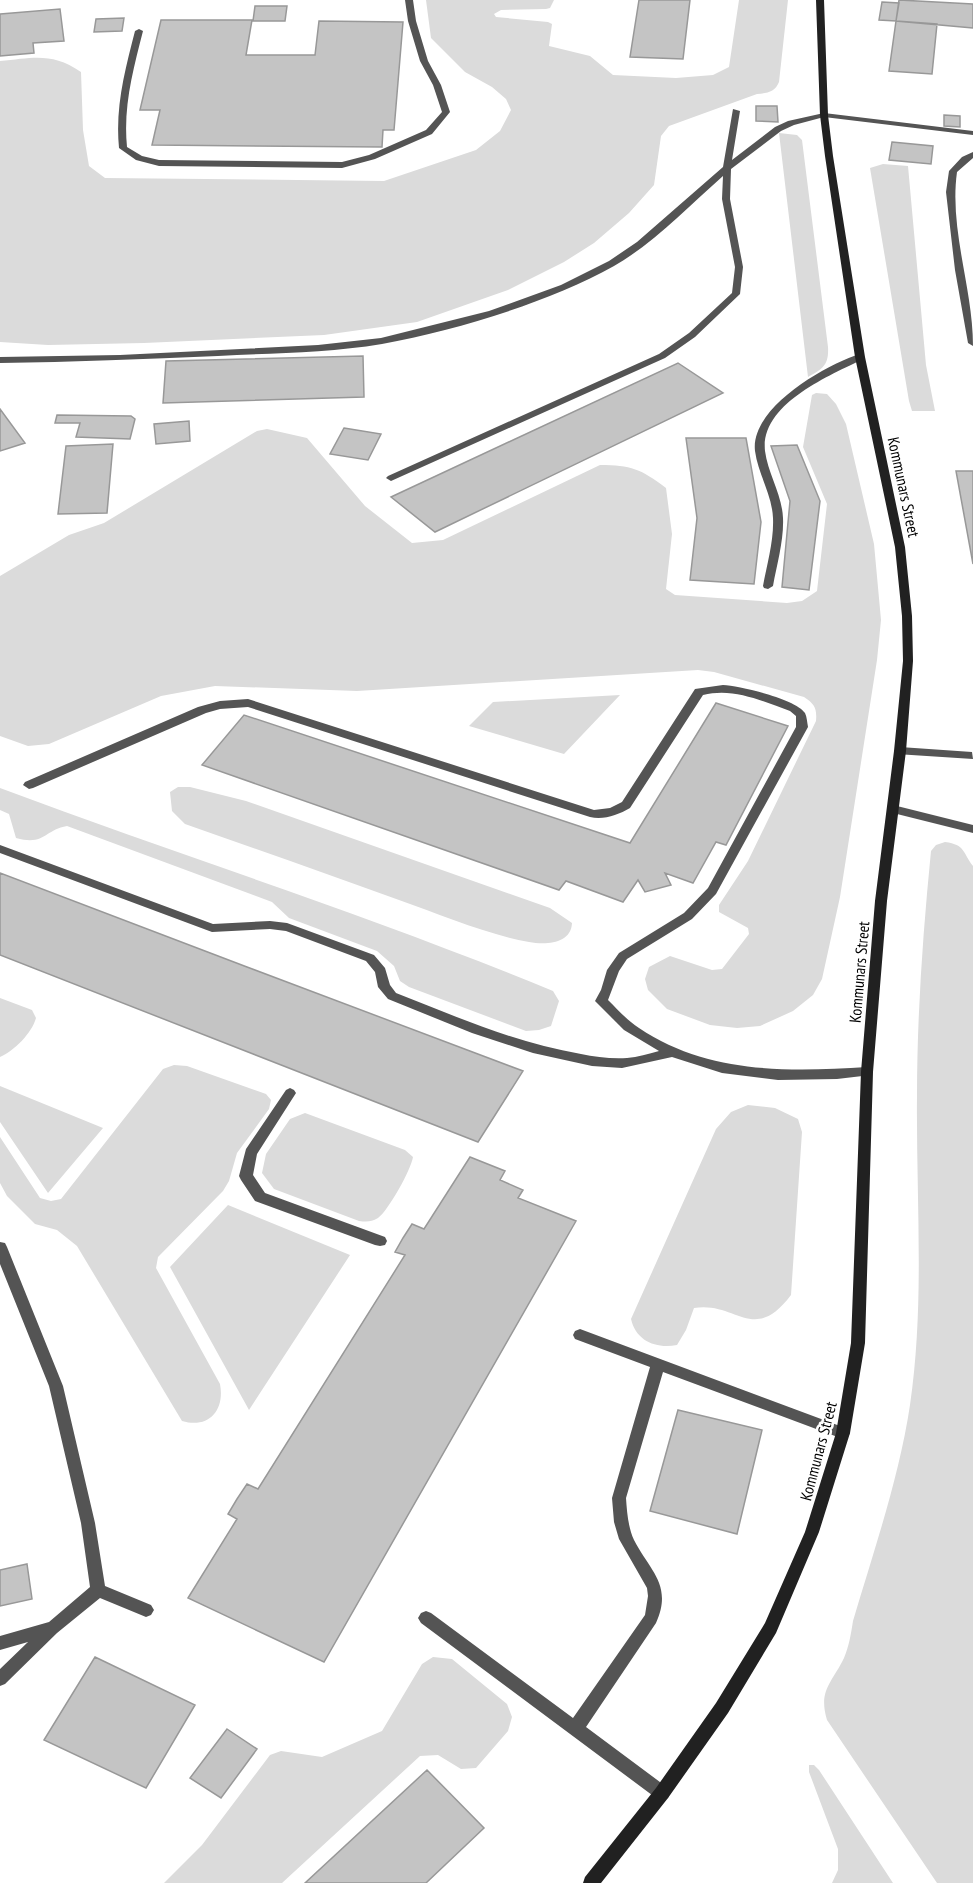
<svg xmlns="http://www.w3.org/2000/svg" width="973" height="1883" font-family="'PT Sans Narrow',sans-serif">
	<style>
		.green { fill: #dbdbdb }
		.building { fill: #c4c4c4; stroke: #989898; stroke-width: 1.5 }
		.lines { fill: none; stroke-linecap: round; stroke-linejoin: round }
		.service { fill: #545454; fill-rule: evenodd }
		.secondary { fill: #212121; fill-rule: evenodd }
		.labels { text-anchor: middle; dominant-baseline: central; stroke-width: 5; stroke-linejoin: round; paint-order: stroke }
		.street-label { font-size: 16px; fill: #000; stroke: #fff }
	</style>
	<rect width="100%" height="100%" fill="#fff"/>
	<path class="green" d="M 426,0 L 554,0 L 550,8 L 546,9 L 501,10 L 494,14 L 496,17 L 548,22 L 552,24 L 549,46 L 590,56 L 613,75 L 676,78 L 713,75 L 729,67 L 739,0 L 788,0 L 779,82 C 775,92 768,93 757,94 L 669,126 L 661,136 L 654,185 L 629,213 L 594,243 L 564,262 L 508,290 L 417,322 L 324,335 L 144,343 L 48,345 L 0,342 L 0,61 C 33,58 52,52 81,72 L 83,130 L 89,166 L 105,178 L 384,181 L 476,150 L 500,131 L 511,110 L 506,99 L 492,87 L 465,72 L 431,38 Z
		M 779,133 L 797,135 L 802,140 L 828,347 C 829,365 823,369 808,377 Z
		M 883,164 L 908,166 L 926,365 L 935,411 L 912,411 L 909,401 L 870,168 Z
		M 816,393 L 827,394 L 836,404 L 846,424 L 874,544 L 881,620 L 877,660 L 840,897 L 822,979 L 813,995 L 793,1011 L 760,1026 L 737,1028 L 710,1025 L 667,1009 L 648,990 L 645,979 L 649,967 L 670,956 L 712,970 L 722,969 L 749,934 L 748,928 L 719,912 L 719,905 L 748,861 L 816,721 C 817,709 815,704 804,697 L 714,672 L 698,670 L 357,691 L 215,686 L 161,696 L 49,744 L 28,746 L 0,736 L 0,576 L 69,535 L 104,523 L 257,431 L 267,429 L 307,438 L 365,506 L 412,543 L 443,540 L 600,465 C 631,465 641,469 666,488 L 672,534 L 666,589 L 675,595 L 787,603 L 802,601 L 817,591 L 827,504 L 803,447 L 812,395 Z
		M 620,695 L 564,754 L 469,726 L 493,702 Z
		M 178,787 L 190,787 L 246,801 L 550,908 L 572,923 C 571,944 546,945 529,942 C 485,934 442,915 399,900 C 328,874 256,849 185,824 L 172,811 L 170,792 Z
		M 0,788 C 184,857 372,916 553,991 L 559,1001 L 551,1026 L 539,1030 L 526,1031 L 409,987 L 400,981 L 394,966 L 377,951 L 289,918 L 272,902 L 67,826 C 44,830 45,846 16,838 L 9,814 L 0,810 Z
		M 945,842 C 966,845 962,852 973,866 L 973,1883 L 937,1883 L 827,1720 C 818,1690 832,1683 844,1658 C 849,1646 851,1634 853,1621 C 874,1550 899,1478 910,1405 C 925,1303 916,1199 917,1096 C 917,1015 923,932 931,851 L 936,845 Z
		M 0,998 L 32,1010 L 36,1018 C 32,1033 14,1051 0,1057 Z
		M 174,1065 L 187,1066 L 266,1094 L 271,1100 L 269,1109 L 237,1153 L 229,1181 L 223,1191 L 158,1257 L 156,1268 L 220,1384 C 225,1410 209,1429 182,1421 L 77,1246 L 57,1230 L 35,1224 L 7,1196 L 0,1183 L 0,1137 L 40,1198 L 51,1201 L 61,1199 L 163,1069 Z
		M 0,1086 L 103,1128 L 48,1193 L 0,1122 Z
		M 748,1105 L 775,1108 L 798,1119 L 802,1132 L 791,1295 C 753,1345 737,1301 694,1308 L 686,1330 L 677,1345 C 656,1349 636,1341 631,1319 L 716,1129 L 731,1112 Z
		M 305,1113 L 405,1150 L 413,1157 C 411,1170 388,1211 378,1218 C 371,1222 367,1222 359,1221 L 274,1189 L 262,1173 L 266,1154 L 290,1119 Z
		M 228,1205 L 350,1255 L 249,1410 L 170,1267 Z
		M 433,1657 L 452,1659 L 507,1704 L 512,1717 L 508,1731 L 476,1768 L 461,1769 L 438,1755 L 420,1756 L 282,1883 L 164,1883 L 202,1845 L 270,1755 L 281,1751 L 322,1757 L 382,1731 L 422,1664 Z
		M 809,1765 L 814,1765 L 819,1770 L 893,1883 L 832,1883 L 838,1870 L 838,1849 L 809,1772 Z"/>
	<path class="building" d="M 639,0 L 690,0 L 683,59 L 630,57 Z
		M 899,0 L 973,4 L 973,28 L 896,21 Z
		M 882,2 L 899,3 L 896,21 L 879,20 Z
		M 255,6 L 287,6 L 285,21 L 253,21 Z
		M 60,9 L 64,41 L 33,43 L 34,53 L 0,56 L 0,14 Z
		M 124,18 L 122,31 L 94,32 L 96,19 Z
		M 161,20 L 252,20 L 246,55 L 315,55 L 319,21 L 403,22 L 394,130 L 383,130 L 382,147 L 152,145 L 160,110 L 140,110 Z
		M 896,21 L 937,24 L 932,74 L 889,71 Z
		M 756,106 L 777,106 L 778,122 L 756,121 Z
		M 944,115 L 960,116 L 960,127 L 944,126 Z
		M 892,142 L 933,146 L 931,164 L 889,160 Z
		M 363,356 L 364,397 L 163,403 L 166,361 Z
		M 678,363 L 723,393 L 435,532 L 391,497 Z
		M 0,409 L 25,443 L 0,451 Z
		M 57,415 L 131,416 L 135,419 L 130,439 L 76,437 L 80,423 L 55,423 Z
		M 189,421 L 190,441 L 156,444 L 154,424 Z
		M 344,428 L 381,434 L 368,460 L 330,454 Z
		M 686,438 L 746,438 L 761,522 L 754,584 L 690,580 L 697,518 Z
		M 113,444 L 107,513 L 58,514 L 66,446 Z
		M 797,445 L 820,501 L 809,590 L 782,587 L 790,501 L 771,446 Z
		M 956,471 L 973,471 L 973,564 Z
		M 716,703 L 788,726 L 726,845 L 716,842 L 693,883 L 665,873 L 671,885 L 645,892 L 638,880 L 623,902 L 566,881 L 559,890 L 202,765 L 244,715 L 630,843 Z
		M 0,873 L 247,967 L 523,1071 L 478,1142 L 0,955 Z
		M 470,1157 L 505,1171 L 500,1180 L 523,1190 L 518,1198 L 576,1221 L 324,1662 L 188,1598 L 237,1519 L 228,1514 L 237,1499 L 247,1484 L 258,1489 L 405,1255 L 395,1252 L 403,1238 L 412,1224 L 424,1229 Z
		M 678,1410 L 762,1430 L 737,1534 L 650,1511 Z
		M 27,1564 L 32,1599 L 0,1606 L 0,1570 Z
		M 95,1657 L 195,1705 L 146,1788 L 44,1740 Z
		M 227,1729 L 257,1749 L 221,1798 L 190,1778 Z
		M 427,1770 L 484,1828 L 426,1883 L 305,1883 Z"/>
	<g class="lines">
		<path class="service" d="M 405,0 L 413,0 L 416,21 L 428,61 L 441,85 L 450,112 L 432,134 L 375,159 L 342,168 L 159,166 L 136,160 L 119,148 C 115,107 125,70 135,31 L 139,29 L 143,31 C 133,70 123,107 127,147 L 142,156 L 159,160 L 342,162 L 369,155 L 426,130 L 442,112 L 433,85 L 420,61 L 408,21 Z
			M 733,109 L 740,111 L 732,160 L 775,127 L 788,121 L 824,113 L 973,131 L 973,135 L 824,117 L 794,125 L 781,131 L 731,169 L 730,199 L 743,267 L 740,294 L 695,337 L 665,358 L 391,481 L 386,478 L 388,476 L 659,354 L 689,333 L 732,293 L 735,267 L 722,199 L 723,176 C 688,207 654,243 614,266 C 547,303 457,330 382,344 C 328,353 272,353 218,356 C 145,359 73,362 0,363 L 0,357 L 120,355 L 318,345 L 381,338 L 489,311 L 561,285 L 609,261 L 637,242 L 723,167 Z
			M 973,152 L 973,158 L 957,172 C 949,230 973,288 973,346 L 968,343 L 955,270 L 946,192 L 949,171 L 962,157 Z
			M 860,354 L 865,357 L 863,359 C 829,376 760,404 765,451 C 768,474 782,494 783,518 C 784,540 777,564 773,586 L 768,589 L 764,588 L 763,586 C 767,564 774,541 773,518 C 772,494 758,474 755,451 C 750,408 825,365 860,354 Z
			M 723,685 C 740,686 796,699 805,713 C 807,717 807,722 808,727 L 716,894 L 692,919 L 627,959 L 619,971 L 608,1000 C 618,1010 627,1020 639,1028 C 707,1074 788,1072 867,1067 L 871,1069 L 873,1072 L 871,1075 L 837,1079 L 778,1080 L 722,1073 L 672,1057 L 622,1068 L 592,1066 L 533,1053 L 472,1033 L 388,999 L 378,987 L 375,972 L 366,961 L 286,931 L 270,929 L 212,932 L 0,853 L 0,845 L 213,924 L 270,921 L 287,923 L 374,955 L 385,968 L 390,985 L 396,993 C 457,1017 516,1043 581,1054 C 595,1057 612,1059 627,1058 C 638,1057 648,1054 659,1051 L 624,1030 L 595,1001 L 601,990 L 607,970 L 619,953 L 684,913 L 708,888 L 796,727 L 796,716 L 790,711 C 762,701 733,687 703,695 L 630,808 C 618,815 604,820 590,817 L 248,707 L 220,709 L 206,713 L 33,788 L 29,789 L 23,785 L 25,782 L 198,707 L 220,701 L 248,699 L 594,810 L 610,808 L 622,802 L 695,689 Z
			M 900,747 L 972,752 L 973,759 L 896,754 L 894,751 L 896,748 Z
			M 893,805 L 973,825 L 973,833 L 889,812 L 887,809 L 889,806 Z
			M 290,1088 L 294,1090 L 296,1093 L 257,1154 L 253,1175 L 265,1193 L 385,1237 L 387,1241 L 385,1245 L 380,1246 L 375,1245 L 255,1201 L 241,1180 L 239,1176 L 246,1149 L 286,1090 Z
			M 0,1242 L 5,1243 L 7,1247 L 63,1386 L 95,1523 L 105,1586 L 151,1605 L 154,1610 L 151,1615 L 146,1617 L 100,1598 L 57,1633 L 5,1684 L 0,1686 L 0,1669 L 28,1642 L 0,1650 L 0,1636 L 49,1622 L 90,1587 L 81,1523 L 49,1386 L 0,1264 Z
			M 580,1329 L 848,1429 L 850,1433 L 848,1437 L 843,1439 L 663,1372 L 626,1498 C 627,1512 628,1527 634,1540 C 650,1571 673,1585 656,1623 L 586,1727 L 668,1788 L 670,1793 L 668,1798 L 662,1801 L 656,1798 L 421,1623 L 418,1618 L 421,1613 L 426,1611 L 431,1613 L 573,1718 L 645,1615 L 648,1596 L 647,1588 L 619,1539 L 614,1522 L 612,1498 L 650,1367 L 575,1339 L 573,1335 L 575,1331 Z"/>
		<path class="secondary" d="M 816,0 L 824,0 L 828,115 L 833,156 L 865,357 L 905,547 L 912,616 L 913,661 L 906,751 L 887,901 L 873,1072 L 865,1343 L 850,1433 L 819,1532 L 776,1633 L 728,1713 L 668,1798 L 601,1883 L 583,1883 L 585,1877 L 656,1788 L 716,1703 L 765,1623 L 805,1532 L 836,1433 L 851,1343 L 861,1072 L 875,901 L 894,751 L 903,661 L 902,616 L 895,547 L 855,357 L 825,156 L 820,115 Z"/>
	</g>
	<g class="labels">
		<g class="street-label">
			<text transform="translate(904 487) rotate(78)">Kommunars Street</text>
			<text transform="translate(859 972) rotate(-85)">Kommunars Street</text>
			<text transform="translate(818 1451) rotate(-75)">Kommunars Street</text>
		</g>
	</g>
</svg>
